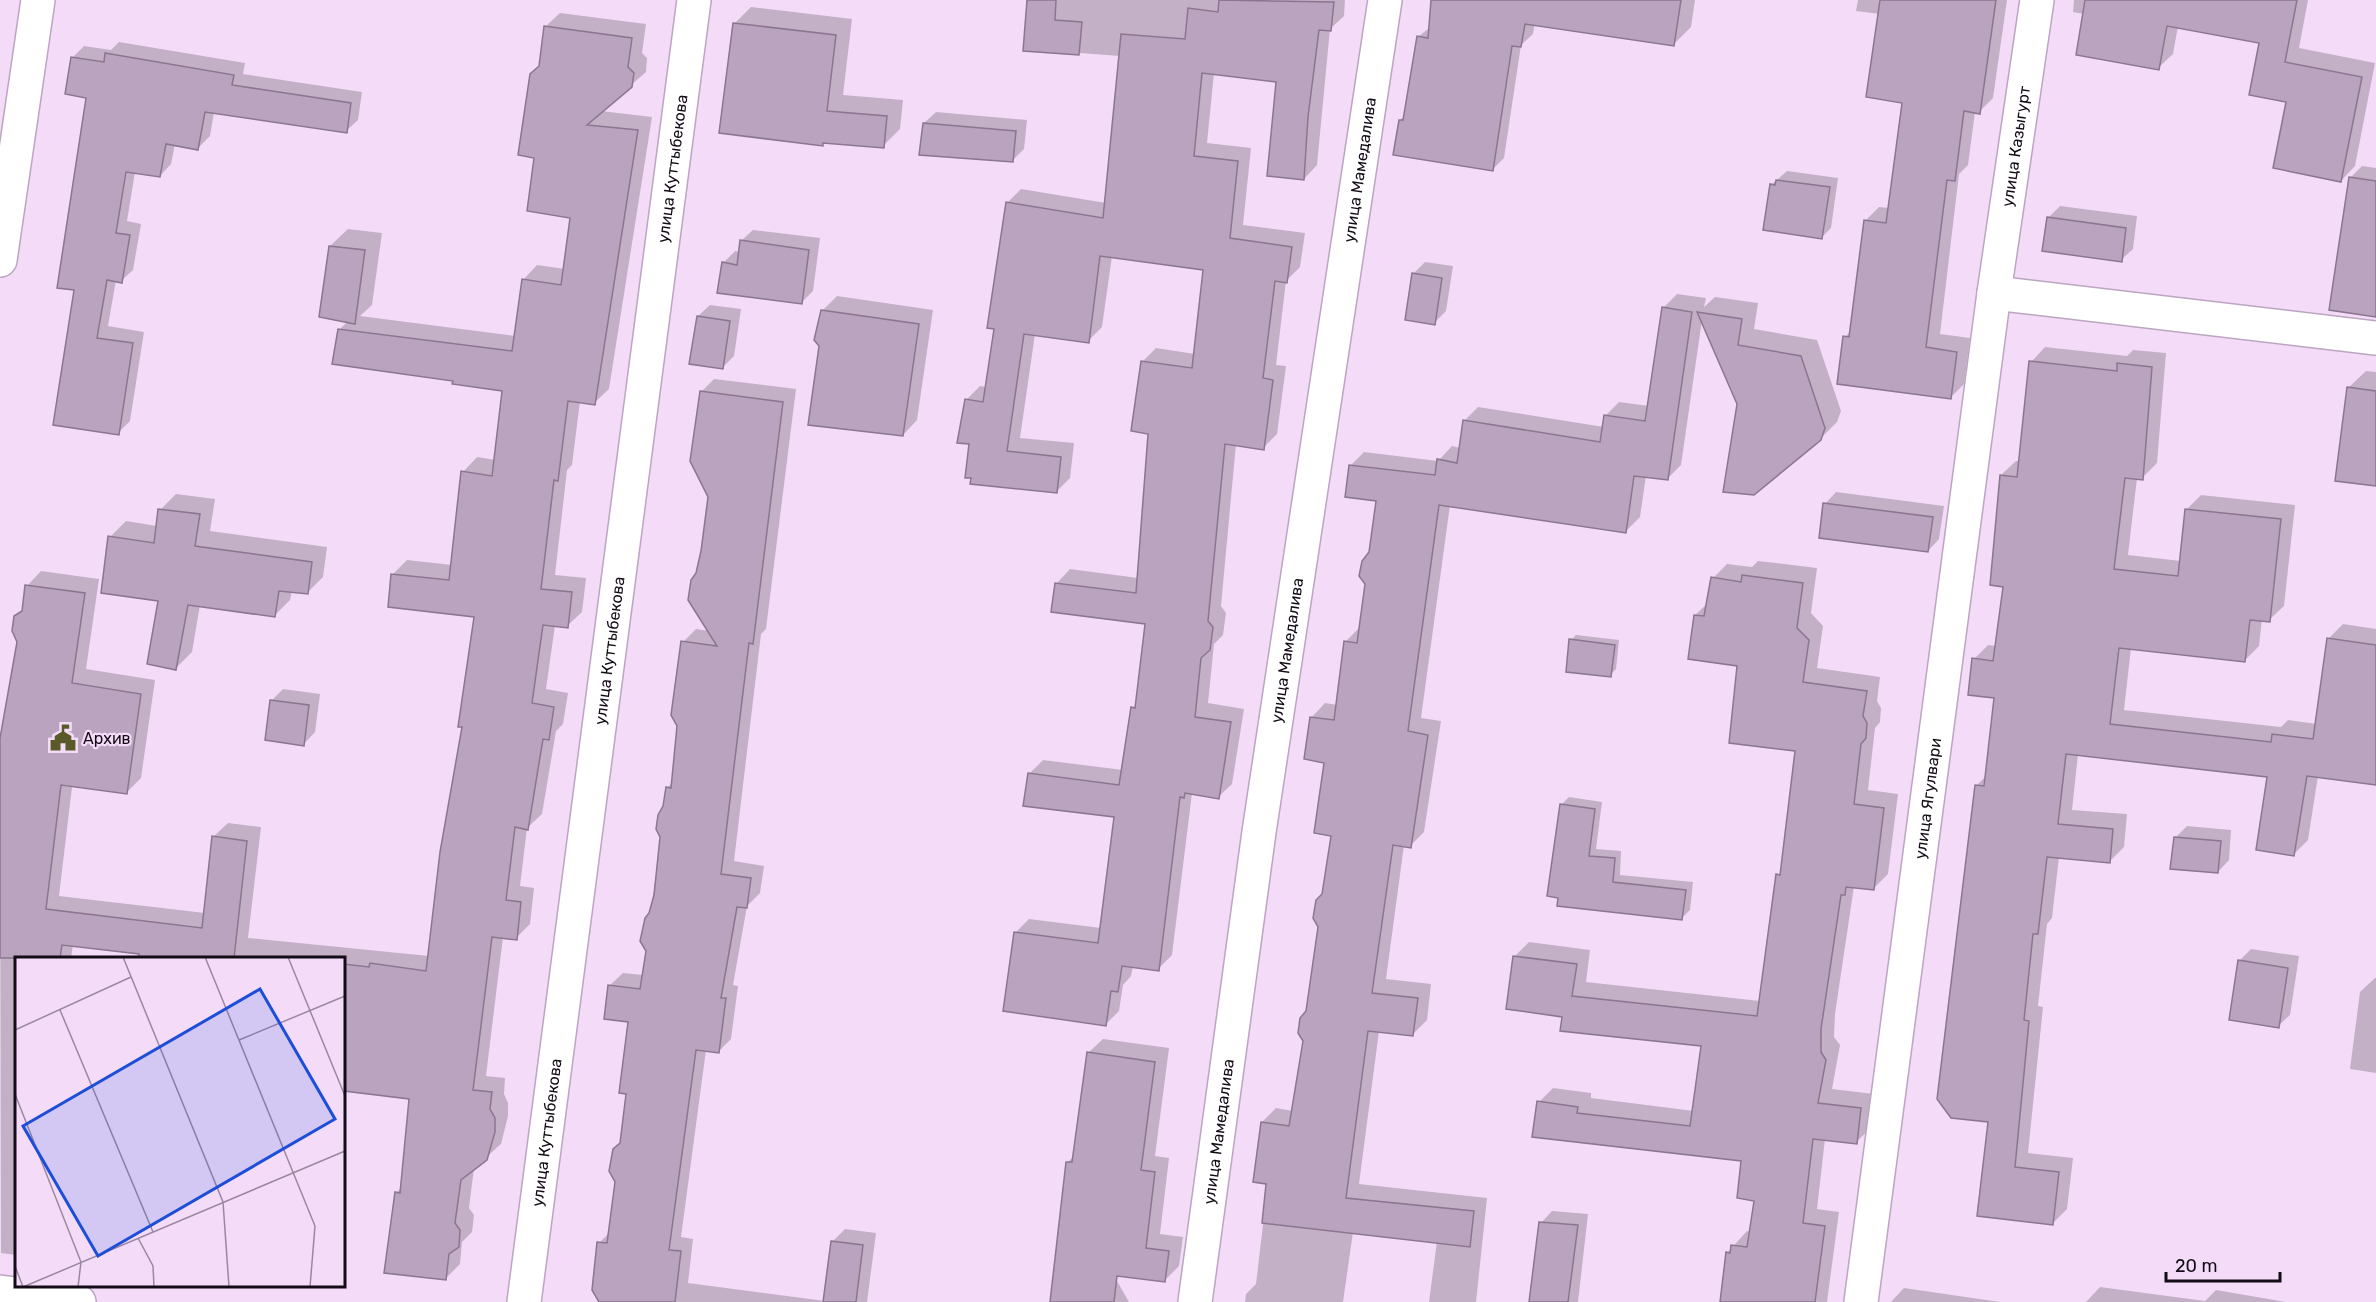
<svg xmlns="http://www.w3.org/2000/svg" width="2376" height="1302" font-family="Rubik,sans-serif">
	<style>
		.shadow { fill: #0003 }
		.building { fill: #b9a3be; stroke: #8b7690; stroke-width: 1.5 }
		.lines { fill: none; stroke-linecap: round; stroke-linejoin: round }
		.minor-casing { stroke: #bba5c0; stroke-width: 36 }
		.minor { stroke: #fff; stroke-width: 33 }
		.labels { text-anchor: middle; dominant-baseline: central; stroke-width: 4.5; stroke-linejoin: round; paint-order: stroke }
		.street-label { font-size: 16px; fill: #130b15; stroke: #f4dcf9 }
		.poi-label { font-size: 16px; fill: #130b15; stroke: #f4dcf9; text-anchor: start }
		.inset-road { fill: none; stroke: #9a889e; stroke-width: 1.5 }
		.view { fill: #1d4ed8; fill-opacity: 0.15; stroke: #1d4ed8; stroke-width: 3 }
		.inset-edge { fill: none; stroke: #130b15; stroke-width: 3 }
	</style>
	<rect width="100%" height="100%" fill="#f4dcf9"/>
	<path class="shadow" d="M 1029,0 L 1345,0 L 1344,16 L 1330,29 L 1317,165 L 1304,179 L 1277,80 L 1214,73 L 1207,143 L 1251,148 L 1243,225 L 1305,233 L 1300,267 L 1286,281 L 1276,365 L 1286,366 L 1277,434 L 1263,448 L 1236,444 L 1221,606 L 1226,613 L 1223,635 L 1214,644 L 1208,703 L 1244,709 L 1232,784 L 1218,797 L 1192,793 L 1172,955 L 1158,969 L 1133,966 L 1131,976 L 1123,985 L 1119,1011 L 1106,1024 L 1016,932 L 1029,919 L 1101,928 L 1115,816 L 1029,774 L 1043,760 L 1123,770 L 1133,708 L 1137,703 L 1146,623 L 1057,583 L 1070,569 L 1138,578 L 1150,432 L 1142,362 L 1156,348 L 1195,354 L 1205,269 L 1112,256 L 1102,327 L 1088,341 L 1035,334 L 1020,438 L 1074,443 L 1070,478 L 1056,492 L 972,477 L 966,400 L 980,386 L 987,387 L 1007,203 L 1021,189 L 1106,203 L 1120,56 L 1025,49 Z
		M 1464,0 L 1520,0 L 1538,3 L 1533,34 L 1521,45 L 1504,158 L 1493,169 L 1400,120 L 1406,115 L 1418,37 Z
		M 1543,0 L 1695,0 L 1691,27 L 1673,45 Z
		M 1858,0 L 2007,0 L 1993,98 L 1979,112 L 1975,112 L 1968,165 L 1959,174 L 1940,334 L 1970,338 L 1964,384 L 1950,398 L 1845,337 L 1852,330 L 1865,221 L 1879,207 L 1889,208 L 1904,101 L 1880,14 L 1856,11 Z
		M 2074,0 L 2308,0 L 2299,48 L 2375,63 L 2355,166 L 2341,181 L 2288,101 L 2260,41 L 2178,26 L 2173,54 L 2158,68 L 2084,14 L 2073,12 Z
		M 751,7 L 852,19 L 843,95 L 903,100 L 900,129 L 883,146 L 825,142 L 822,144 L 734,24 Z
		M 560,13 L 646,24 L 642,53 L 647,58 L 646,72 L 601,111 L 652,117 L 609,389 L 594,403 L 580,401 L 572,465 L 567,470 L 555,575 L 586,578 L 582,612 L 567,626 L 555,625 L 546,689 L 568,693 L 563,724 L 556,731 L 542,814 L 527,828 L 520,886 L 534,888 L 530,924 L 516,938 L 503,937 L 486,1076 L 505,1078 L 504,1094 L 508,1103 L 508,1116 L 501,1144 L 474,1168 L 469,1208 L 474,1215 L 472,1232 L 462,1242 L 460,1264 L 445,1279 L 396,1193 L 402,1187 L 411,1097 L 344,1089 L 344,958 L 140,958 L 140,953 L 73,945 L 71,958 L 16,958 L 16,1255 L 1,1253 L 0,792 L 13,780 L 72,787 L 59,896 L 205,913 L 213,837 L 228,823 L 261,827 L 248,938 L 429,956 L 463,726 L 476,616 L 393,574 L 407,560 L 452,565 L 463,472 L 477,457 L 496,460 L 504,390 L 454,380 L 339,330 L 348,321 L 330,246 L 348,229 L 382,233 L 372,305 L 360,316 L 515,336 L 523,280 L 537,265 L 565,269 L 571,217 L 536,156 L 540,66 L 545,27 Z
		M 119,42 L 245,63 L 243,74 L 362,92 L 358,120 L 346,131 L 214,112 L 210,136 L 198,148 L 175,144 L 171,164 L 160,176 L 135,172 L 127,221 L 141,224 L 133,270 L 121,281 L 116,280 L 108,326 L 144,332 L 130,421 L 118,433 L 75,289 L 88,97 L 72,58 L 84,46 L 111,50 Z
		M 936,112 L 1027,120 L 1024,149 L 1012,161 L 924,123 Z
		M 2362,166 L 2376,168 L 2376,313 L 2350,178 Z
		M 1787,171 L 1838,178 L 1831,228 L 1822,237 L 1771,185 Z
		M 2060,206 L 2137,216 L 2133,249 L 2121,260 L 2048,218 Z
		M 753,230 L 820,238 L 813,291 L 801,303 L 723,263 L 735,251 L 740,252 L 741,241 Z
		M 1425,262 L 1453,266 L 1446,311 L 1434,323 L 1414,273 Z
		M 1677,294 L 1706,298 L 1704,307 L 1715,297 L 1758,303 L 1754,329 L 1817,340 L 1841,411 L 1837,422 L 1820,439 L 1738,403 L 1702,320 L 1681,465 L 1667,479 L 1646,476 L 1640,517 L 1626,531 L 1450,505 L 1421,718 L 1441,721 L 1424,832 L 1410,846 L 1404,845 L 1386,979 L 1431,984 L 1427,1020 L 1413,1034 L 1379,1031 L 1359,1184 L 1487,1198 L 1476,1302 L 1429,1302 L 1437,1241 L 1353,1232 L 1343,1302 L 1245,1302 L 1246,1294 L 1256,1284 L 1268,1182 L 1262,1122 L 1276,1108 L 1293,1111 L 1332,834 L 1326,762 L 1312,717 L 1325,703 L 1338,705 L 1345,642 L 1359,628 L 1378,500 L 1350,466 L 1364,452 L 1438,461 L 1452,446 L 1460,448 L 1464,421 L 1478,407 L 1604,427 L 1605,416 L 1619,402 L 1649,406 L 1663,308 Z
		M 837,296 L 933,310 L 917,420 L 903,435 L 821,345 L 822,311 Z
		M 710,305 L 741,309 L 734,356 L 722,368 L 698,316 Z
		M 2045,347 L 2127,356 L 2133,350 L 2166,353 L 2157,463 L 2142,478 L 2137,478 L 2128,555 L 2181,561 L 2186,510 L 2201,495 L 2295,505 L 2284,606 L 2269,620 L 2262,619 L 2259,646 L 2244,661 L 2131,648 L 2124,710 L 2281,727 L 2288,720 L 2317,724 L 2328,639 L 2343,624 L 2376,629 L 2376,784 L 2318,776 L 2308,840 L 2294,854 L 2269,775 L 2078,754 L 2072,810 L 2127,814 L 2124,847 L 2110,861 L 2059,857 L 2052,918 L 2047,924 L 2038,1006 L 2043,1007 L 2028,1153 L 2073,1158 L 2067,1209 L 2053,1223 L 1979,1215 L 1989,1121 L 1976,786 L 1986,776 L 1995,697 L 1974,659 L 1988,645 L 1997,646 L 2005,586 L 2001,475 L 2016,461 L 2020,461 L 2031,362 Z
		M 2366,371 L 2376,372 L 2376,485 L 2348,388 Z
		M 714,379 L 796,389 L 766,629 L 761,634 L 734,861 L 764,866 L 760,893 L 747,906 L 733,985 L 738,986 L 731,1039 L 718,1052 L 706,1050 L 681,1237 L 693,1239 L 688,1283 L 825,1301 L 832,1242 L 845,1229 L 876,1233 L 867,1302 L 599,1302 L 599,1243 L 610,1232 L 628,1092 L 629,1021 L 609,986 L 623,973 L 643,975 L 667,788 L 673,782 L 683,642 L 696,629 L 709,631 L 698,574 L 710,497 L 701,392 Z
		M 1836,492 L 1944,506 L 1939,539 L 1928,551 L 1825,504 Z
		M 176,494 L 215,499 L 210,531 L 327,547 L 323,577 L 307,593 L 292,591 L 290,600 L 274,616 L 200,605 L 192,652 L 176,668 L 160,600 L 110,537 L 126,521 L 157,526 L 160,510 Z
		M 1758,561 L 1817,568 L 1811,613 L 1823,626 L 1817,668 L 1880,677 L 1877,701 L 1881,708 L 1880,722 L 1875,728 L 1868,790 L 1898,794 L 1888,874 L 1873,889 L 1854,886 L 1835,1014 L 1834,1037 L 1840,1045 L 1832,1089 L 1874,1094 L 1871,1128 L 1856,1142 L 1825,1139 L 1817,1209 L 1839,1212 L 1827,1302 L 1721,1302 L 1727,1253 L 1747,1231 L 1751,1232 L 1755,1200 L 1743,1160 L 1539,1102 L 1553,1088 L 1591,1093 L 1591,1098 L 1694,1111 L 1703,1045 L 1563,1016 L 1515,956 L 1529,942 L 1590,950 L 1586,982 L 1760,1001 L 1778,875 L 1782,871 L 1796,749 L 1739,665 L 1695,615 L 1708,603 L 1713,578 L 1727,564 L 1752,567 Z
		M 41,571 L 99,579 L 86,669 L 155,680 L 141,778 L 127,792 L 19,642 L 15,617 L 23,609 L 27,586 Z
		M 1576,635 L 1619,640 L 1616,669 L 1610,675 L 1571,640 Z
		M 283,689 L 320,694 L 315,732 L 304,744 L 271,701 Z
		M 1569,797 L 1602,802 L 1596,849 L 1621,851 L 1620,875 L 1693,882 L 1690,910 L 1682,918 L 1558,905 L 1561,805 Z
		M 2187,826 L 2231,830 L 2229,860 L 2218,872 L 2175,838 Z
		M 2251,949 L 2299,956 L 2290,1015 L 2278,1026 L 2239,961 Z
		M 2375,978 L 2376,978 L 2376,1073 L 2350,1069 L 2360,992 Z
		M 1103,1039 L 1169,1048 L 1155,1156 L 1169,1158 L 1160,1234 L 1183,1237 L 1179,1266 L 1165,1280 L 1113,1274 L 1129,1302 L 1051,1302 L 1068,1162 L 1074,1156 L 1088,1053 Z
		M 1552,1211 L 1588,1214 L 1578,1302 L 1531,1302 L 1541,1223 Z
		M 2100,1287 L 2205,1301 L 2216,1290 L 2286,1302 L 2086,1302 Z
		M 1904,1288 L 2000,1302 L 1891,1302 Z"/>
	<path class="building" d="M 1027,0 L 1056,0 L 1055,20 L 1082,22 L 1079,55 L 1023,51 Z
		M 1219,0 L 1334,2 L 1331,31 L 1319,30 L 1308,117 L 1304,180 L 1267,176 L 1276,82 L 1202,73 L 1194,156 L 1238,161 L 1230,238 L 1292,247 L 1287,283 L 1275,281 L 1263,378 L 1273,380 L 1264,450 L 1225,444 L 1208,621 L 1213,627 L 1210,650 L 1201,658 L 1195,717 L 1231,722 L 1219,799 L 1185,793 L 1184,798 L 1180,797 L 1159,971 L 1122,966 L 1118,992 L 1111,991 L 1106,1026 L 1003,1011 L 1014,932 L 1098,943 L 1114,817 L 1023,806 L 1028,773 L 1119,785 L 1131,707 L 1135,708 L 1145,624 L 1051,612 L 1055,583 L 1136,593 L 1148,434 L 1131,431 L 1141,361 L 1192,368 L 1203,270 L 1100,256 L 1089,343 L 1024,334 L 1007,451 L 1061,457 L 1057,493 L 970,484 L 971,478 L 965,478 L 969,444 L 957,443 L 965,399 L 983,402 L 994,329 L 987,328 L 1006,202 L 1103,218 L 1121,34 L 1185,39 L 1188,8 L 1218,12 Z
		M 1431,0 L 1681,0 L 1674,46 L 1525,24 L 1521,47 L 1512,46 L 1493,171 L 1393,155 L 1399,120 L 1403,120 L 1417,36 L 1428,38 Z
		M 1880,0 L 1996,0 L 1980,114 L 1964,111 L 1955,181 L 1947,180 L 1926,347 L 1957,352 L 1951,399 L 1837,384 L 1843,336 L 1849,337 L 1864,220 L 1886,223 L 1902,103 L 1866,97 Z
		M 2085,0 L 2297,0 L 2285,62 L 2362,77 L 2341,182 L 2273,168 L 2286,102 L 2249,95 L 2259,43 L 2167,26 L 2159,70 L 2076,55 Z
		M 733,23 L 836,35 L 827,111 L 887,116 L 884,148 L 823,143 L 823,146 L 719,133 Z
		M 544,26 L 632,38 L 628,67 L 634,73 L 632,87 L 587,125 L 638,130 L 595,405 L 568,401 L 558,481 L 554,480 L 541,589 L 572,592 L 568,628 L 543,625 L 532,703 L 554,707 L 549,740 L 543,739 L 528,830 L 515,827 L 506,900 L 521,902 L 517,940 L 492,937 L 473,1090 L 492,1092 L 490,1109 L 495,1118 L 495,1132 L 487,1160 L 461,1180 L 455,1223 L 460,1230 L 459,1247 L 449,1254 L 446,1280 L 384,1273 L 395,1192 L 400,1193 L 409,1099 L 344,1091 L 344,964 L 369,967 L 370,963 L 426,971 L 440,852 L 462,727 L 458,727 L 474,617 L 388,607 L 391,574 L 449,580 L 461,471 L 492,476 L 502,391 L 452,384 L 453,381 L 332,364 L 338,329 L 512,351 L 522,279 L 561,285 L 570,218 L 527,211 L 534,158 L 518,155 L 530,74 L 539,66 Z
		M 105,53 L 234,75 L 232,85 L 351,103 L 347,133 L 205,112 L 198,150 L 166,144 L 160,177 L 126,172 L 116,233 L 130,235 L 122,283 L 107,280 L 97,338 L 133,343 L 119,435 L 53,425 L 74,290 L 57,288 L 86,98 L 65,94 L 71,57 L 104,62 Z
		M 923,123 L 1016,131 L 1013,162 L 919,155 Z
		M 2349,177 L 2376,181 L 2376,317 L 2329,310 Z
		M 1776,180 L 1830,187 L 1822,239 L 1763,230 L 1770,184 L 1775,185 Z
		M 2047,217 L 2126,228 L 2122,262 L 2042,251 Z
		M 740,240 L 809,250 L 802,304 L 717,293 L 722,262 L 737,265 Z
		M 329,246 L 365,250 L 355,324 L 319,317 Z
		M 1412,273 L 1442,278 L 1435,325 L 1405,320 Z
		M 1662,307 L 1692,312 L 1668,480 L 1634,476 L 1626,533 L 1439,505 L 1408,731 L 1428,735 L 1411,848 L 1393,845 L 1372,993 L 1418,998 L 1413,1036 L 1368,1031 L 1346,1198 L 1474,1211 L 1470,1247 L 1262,1223 L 1266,1184 L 1253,1182 L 1261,1122 L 1289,1126 L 1303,1041 L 1298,1033 L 1300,1018 L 1306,1011 L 1318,927 L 1313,918 L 1316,900 L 1322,894 L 1331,836 L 1314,833 L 1324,763 L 1304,759 L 1310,717 L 1334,720 L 1344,641 L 1357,643 L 1365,584 L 1359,576 L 1362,561 L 1369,552 L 1376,501 L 1345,497 L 1349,465 L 1435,475 L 1437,459 L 1457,463 L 1463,420 L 1600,442 L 1604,415 L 1645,421 Z
		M 821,310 L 919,324 L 903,436 L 808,425 L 819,346 L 814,340 Z
		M 1697,312 L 1742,319 L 1738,345 L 1801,356 L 1825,428 L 1821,440 L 1754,495 L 1723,492 L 1737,404 Z
		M 697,316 L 730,321 L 723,369 L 689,364 Z
		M 2029,361 L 2117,371 L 2117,363 L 2152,367 L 2143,480 L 2125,478 L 2114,569 L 2178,576 L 2185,509 L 2281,519 L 2270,622 L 2250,620 L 2245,662 L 2119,648 L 2110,724 L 2271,742 L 2272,734 L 2313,739 L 2327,638 L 2376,645 L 2376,785 L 2307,776 L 2294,856 L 2256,850 L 2267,777 L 2066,754 L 2058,824 L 2113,829 L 2110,863 L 2047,857 L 2038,934 L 2033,934 L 2024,1020 L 2029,1021 L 2015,1167 L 2059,1172 L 2053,1225 L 1977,1216 L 1988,1122 L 1951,1118 L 1937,1099 L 1975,785 L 1984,786 L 1994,698 L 1968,695 L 1972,658 L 1993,661 L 2003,587 L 1990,585 L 2000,475 L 2017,477 Z
		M 2347,387 L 2376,391 L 2376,486 L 2335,481 Z
		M 700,391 L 783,402 L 753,644 L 749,643 L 721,874 L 751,878 L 747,908 L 737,907 L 721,998 L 726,998 L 719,1053 L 696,1050 L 669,1250 L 681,1251 L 675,1302 L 599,1302 L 592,1290 L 597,1242 L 607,1243 L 615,1182 L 609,1171 L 613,1149 L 620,1143 L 626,1094 L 619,1093 L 628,1022 L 604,1019 L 608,985 L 640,989 L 646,951 L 640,941 L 645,918 L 649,913 L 654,895 L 660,837 L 656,829 L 658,815 L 663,806 L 666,787 L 671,788 L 677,726 L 671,715 L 681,641 L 717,646 L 688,600 L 691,580 L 696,573 L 701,551 L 708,497 L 690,461 Z
		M 1823,503 L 1933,517 L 1928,552 L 1819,538 Z
		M 158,509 L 200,514 L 195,546 L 312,562 L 308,594 L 279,591 L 275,617 L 188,605 L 176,670 L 147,664 L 158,601 L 101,593 L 108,536 L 154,543 Z
		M 1742,575 L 1803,583 L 1797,628 L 1809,640 L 1803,682 L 1867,691 L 1863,716 L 1867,723 L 1866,738 L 1861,744 L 1854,804 L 1884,808 L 1874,890 L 1846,887 L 1845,895 L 1841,895 L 1821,1029 L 1821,1052 L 1826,1060 L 1818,1103 L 1861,1108 L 1857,1144 L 1813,1139 L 1803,1223 L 1825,1226 L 1815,1302 L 1720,1302 L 1726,1252 L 1730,1253 L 1731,1245 L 1747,1247 L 1754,1201 L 1737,1198 L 1741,1161 L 1532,1137 L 1537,1101 L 1578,1107 L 1577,1113 L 1690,1126 L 1701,1046 L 1560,1031 L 1562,1017 L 1506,1009 L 1513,956 L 1577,964 L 1572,996 L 1757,1016 L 1776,874 L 1780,875 L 1795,751 L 1729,743 L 1737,666 L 1688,659 L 1694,615 L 1704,616 L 1711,577 L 1741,582 Z
		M 25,585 L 85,593 L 72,683 L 141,694 L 127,794 L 61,785 L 46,909 L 202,928 L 212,836 L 247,841 L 234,958 L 138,958 L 139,954 L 62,945 L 60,958 L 0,958 L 0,738 L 17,642 L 12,631 L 14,616 L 22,611 Z
		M 1569,639 L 1615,645 L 1611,677 L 1566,672 Z
		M 270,700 L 309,705 L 304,746 L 265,740 Z
		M 1560,804 L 1595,809 L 1589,856 L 1615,858 L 1613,882 L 1686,890 L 1682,920 L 1557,906 L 1558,898 L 1547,896 Z
		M 2174,837 L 2221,841 L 2218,873 L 2170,869 Z
		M 2238,960 L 2288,968 L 2279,1028 L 2229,1020 Z
		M 1087,1052 L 1155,1062 L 1141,1170 L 1155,1172 L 1146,1248 L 1169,1251 L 1165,1282 L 1117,1276 L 1114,1302 L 1050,1302 L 1066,1162 L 1072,1162 Z
		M 1539,1222 L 1578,1225 L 1568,1302 L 1529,1302 Z
		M 831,1241 L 863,1245 L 856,1302 L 823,1302 Z"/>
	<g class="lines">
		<g class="minor-casing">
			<g id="minor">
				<path d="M 0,260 L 38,0"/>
				<path d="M 1994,293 L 2376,338"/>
				<path d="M 0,1292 L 79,1302"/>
				<path id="s1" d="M 524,1302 L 694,0"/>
				<path id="s2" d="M 1195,1302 L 1259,832 L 1385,0"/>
				<path id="s3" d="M 1861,1302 L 1994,293 L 2037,0"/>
			</g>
		</g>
		<use href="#minor" class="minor"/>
	</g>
	<defs>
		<g id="civic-bare" transform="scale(2.07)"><path d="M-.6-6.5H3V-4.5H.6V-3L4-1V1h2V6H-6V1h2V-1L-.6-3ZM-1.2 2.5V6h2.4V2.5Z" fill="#595a27" stroke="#f4dcf9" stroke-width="2.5" paint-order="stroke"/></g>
	</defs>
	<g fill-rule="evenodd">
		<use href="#civic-bare" x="63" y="738"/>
	</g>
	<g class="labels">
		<g class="street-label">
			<text stroke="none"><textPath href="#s3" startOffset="1166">улица Казыгурт</textPath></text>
			<text stroke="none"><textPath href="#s1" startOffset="1143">улица Куттыбекова</textPath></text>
			<text stroke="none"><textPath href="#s2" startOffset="1144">улица Мамедалива</textPath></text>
			<text stroke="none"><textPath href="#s1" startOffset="657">улица Куттыбекова</textPath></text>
			<text stroke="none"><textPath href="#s2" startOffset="658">улица Мамедалива</textPath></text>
			<text stroke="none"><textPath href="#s3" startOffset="508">улица Ягулвари</textPath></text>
			<text stroke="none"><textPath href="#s2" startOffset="172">улица Мамедалива</textPath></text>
			<text stroke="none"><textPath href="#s1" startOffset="171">улица Куттыбекова</textPath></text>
		</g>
		<g class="poi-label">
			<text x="83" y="738">Архив</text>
		</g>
	</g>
	<g transform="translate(15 957)">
		<rect width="330" height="330" fill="#f4dcf9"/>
		<path class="inset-road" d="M 108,0 L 208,245 L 214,330M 190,0 L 300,269 L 295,330M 273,0 L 330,139M 45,53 L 138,275M 0,73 L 116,20M 224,83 L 330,39M 0,137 L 66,305 L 63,330M 123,281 L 138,309 L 139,330M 0,309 L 8,330M 8,330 L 330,194"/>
		<path class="view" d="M 245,32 L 320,162 L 83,299 L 8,169 Z"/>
		<rect width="330" height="330" class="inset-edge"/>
	</g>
	<path d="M2166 1272v9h114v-9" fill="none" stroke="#130b15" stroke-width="3"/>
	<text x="2175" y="1272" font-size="18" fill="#130b15" stroke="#f4dcf9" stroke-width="4.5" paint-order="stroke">20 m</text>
</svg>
